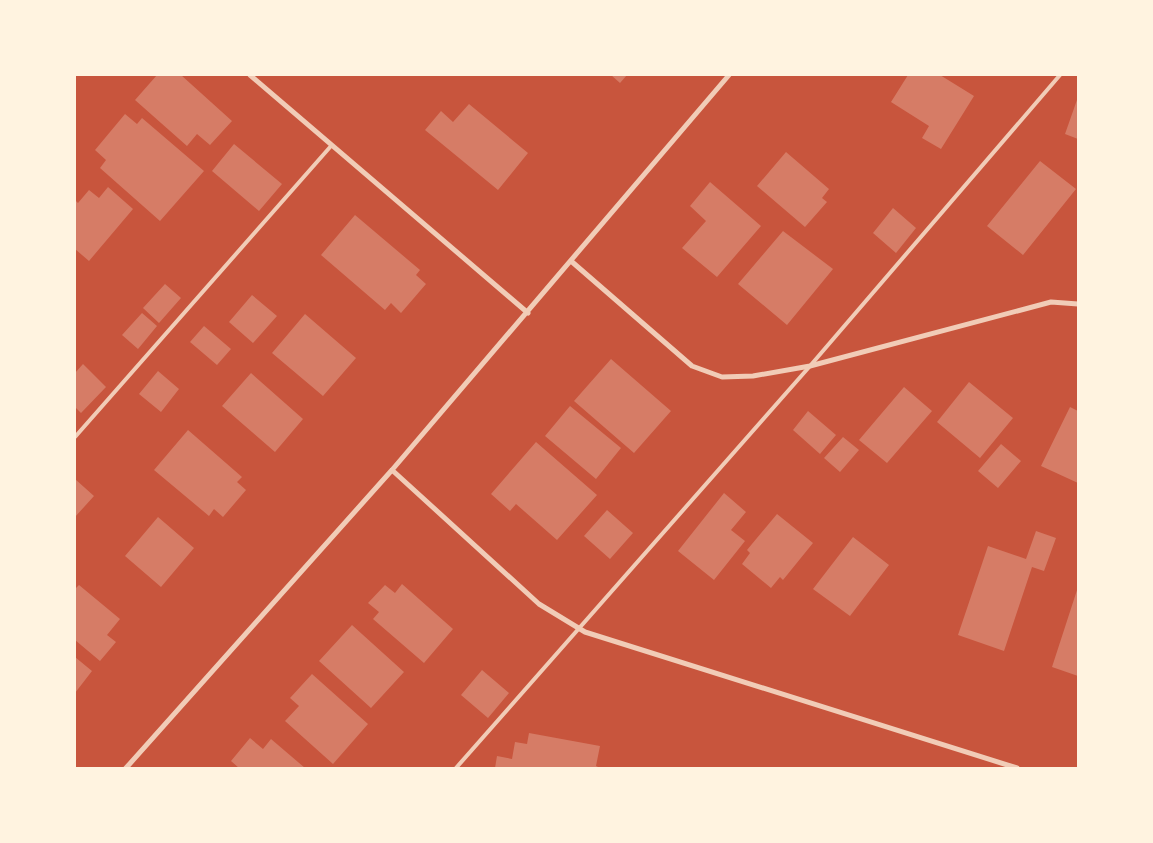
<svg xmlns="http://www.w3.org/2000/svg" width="1153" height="843" font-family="Rubik,sans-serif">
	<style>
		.building { fill: #d67c66 }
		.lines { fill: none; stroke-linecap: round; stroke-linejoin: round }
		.service { stroke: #f1ccb7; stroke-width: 4 }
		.minor { stroke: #f1ccb7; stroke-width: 5 }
	</style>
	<rect width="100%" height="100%" fill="#c8553d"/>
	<path class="building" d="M 157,75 L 181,75 L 232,121 L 210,145 L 197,134 L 187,146 L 135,100 Z
		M 611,75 L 627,75 L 620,83 Z
		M 908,75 L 940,75 L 974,96 L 941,149 L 922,138 L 929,126 L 891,102 Z
		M 1078,97 L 1078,139 L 1065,134 Z
		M 469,104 L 528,153 L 498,190 L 425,130 L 441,111 L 453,122 Z
		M 125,114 L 137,124 L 142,118 L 204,171 L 160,221 L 100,168 L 106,160 L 95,150 Z
		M 234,144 L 282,184 L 259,211 L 212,171 Z
		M 786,152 L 829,189 L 822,198 L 827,202 L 805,227 L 757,186 Z
		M 1040,161 L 1076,189 L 1023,255 L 987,226 Z
		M 710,182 L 761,226 L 717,277 L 682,248 L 706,221 L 690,206 Z
		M 108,187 L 133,209 L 89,261 L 75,249 L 75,200 L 78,203 L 89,190 L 99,198 Z
		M 893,208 L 916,228 L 896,253 L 873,233 Z
		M 355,215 L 420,270 L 416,275 L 426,284 L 401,313 L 391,303 L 385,310 L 321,255 Z
		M 783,231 L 833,269 L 787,325 L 738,284 Z
		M 165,284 L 181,298 L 159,323 L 143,308 Z
		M 252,295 L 277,316 L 253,343 L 229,322 Z
		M 142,313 L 157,326 L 138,349 L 122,335 Z
		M 305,314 L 356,358 L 323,396 L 272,353 Z
		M 204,326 L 231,349 L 217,365 L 190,342 Z
		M 611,359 L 671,411 L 634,453 L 574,401 Z
		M 83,364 L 106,387 L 81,413 L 75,407 L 75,373 Z
		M 158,371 L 179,389 L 161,412 L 139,394 Z
		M 251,373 L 303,419 L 275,452 L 222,406 Z
		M 969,382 L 1013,418 L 980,458 L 937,422 Z
		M 904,387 L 932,411 L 887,463 L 859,440 Z
		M 570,406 L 621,448 L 596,479 L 545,436 Z
		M 1070,407 L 1078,411 L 1078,483 L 1041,466 Z
		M 808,411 L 836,435 L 820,454 L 793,430 Z
		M 188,430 L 242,477 L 237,482 L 246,490 L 223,517 L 214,509 L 209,516 L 154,470 Z
		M 843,437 L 859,450 L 840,472 L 824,458 Z
		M 536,442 L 597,495 L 557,540 L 516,504 L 510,511 L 491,494 Z
		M 1001,444 L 1021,461 L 998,488 L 978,471 Z
		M 75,479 L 94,496 L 75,517 Z
		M 724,493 L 746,512 L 731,530 L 745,541 L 714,580 L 678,551 Z
		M 607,510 L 633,533 L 610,559 L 584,536 Z
		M 777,514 L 813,543 L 783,580 L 780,577 L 771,588 L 742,564 L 750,553 L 747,550 Z
		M 158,517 L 194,548 L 161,587 L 125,556 Z
		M 1036,531 L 1056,538 L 1044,571 L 1032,567 L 1004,651 L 958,635 L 988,546 L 1026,559 Z
		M 853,537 L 889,565 L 850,616 L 813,589 Z
		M 402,584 L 453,629 L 424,663 L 373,619 L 379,612 L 368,603 L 385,585 L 395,593 Z
		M 79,585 L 120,619 L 107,635 L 116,642 L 100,661 L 75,640 L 75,589 Z
		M 1078,587 L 1078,676 L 1052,667 Z
		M 352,625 L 404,672 L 371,708 L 319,661 Z
		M 75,657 L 92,671 L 75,693 Z
		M 482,670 L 509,693 L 488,718 L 461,695 Z
		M 312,674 L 368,724 L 333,764 L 285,721 L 299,706 L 290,698 Z
		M 529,733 L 600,746 L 596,766 L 600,768 L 495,768 L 497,756 L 512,759 L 515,742 L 527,744 Z
		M 250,738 L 263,749 L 271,739 L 305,768 L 239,768 L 231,761 Z"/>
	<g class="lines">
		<path class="service" d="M 75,437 L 331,146
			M 456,768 L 810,366 L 1060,75"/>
		<path class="minor" d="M 250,75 L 528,313
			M 571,261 L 692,366 L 722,377 L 753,376 L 810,366 L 1051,302 L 1078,304
			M 392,470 L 539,604 L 585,632 L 1017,768
			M 126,768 L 392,470 L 729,75"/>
	</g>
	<rect width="1153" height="843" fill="none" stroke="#fff3e0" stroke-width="152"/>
</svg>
